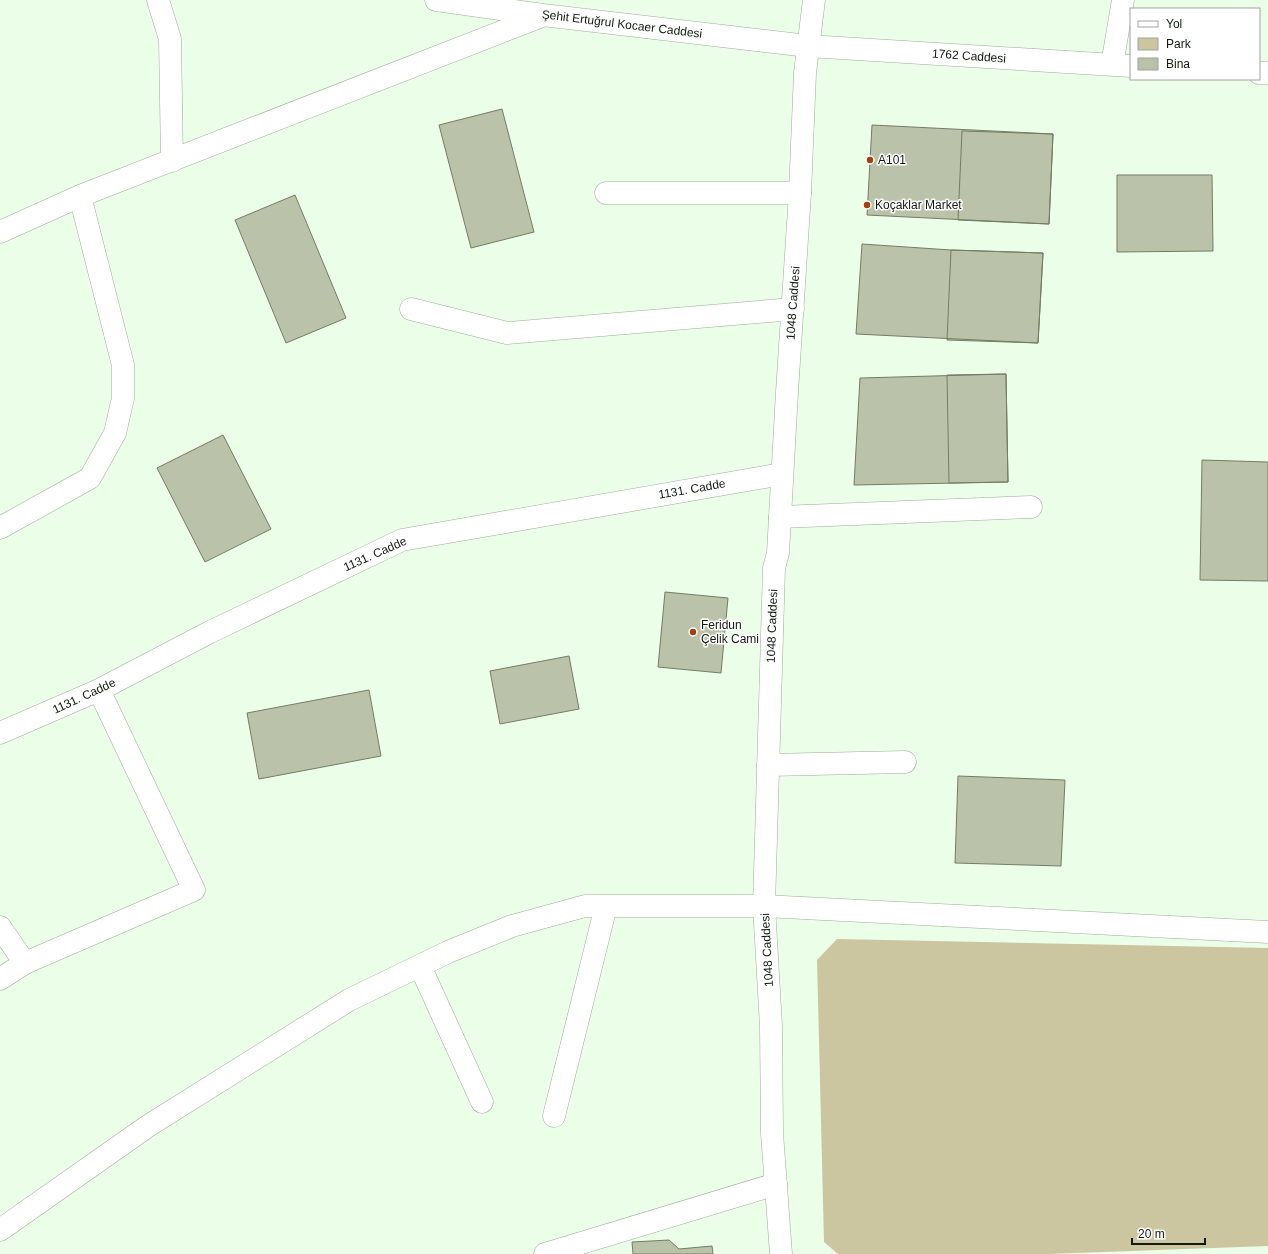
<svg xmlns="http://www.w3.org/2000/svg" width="1268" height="1254" font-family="Helvetica,sans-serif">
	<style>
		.green { fill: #cbc69f }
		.building { fill: #bac2a9; stroke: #747c64 }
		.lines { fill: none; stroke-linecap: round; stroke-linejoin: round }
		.minor-casing { stroke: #9bad98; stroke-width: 23 }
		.major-casing { stroke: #9bad98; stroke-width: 23 }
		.minor { stroke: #fff; stroke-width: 22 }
		.major { stroke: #fff; stroke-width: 22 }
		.poi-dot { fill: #a5400e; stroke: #fff; stroke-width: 1.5 }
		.labels { text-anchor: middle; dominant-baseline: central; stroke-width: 3; stroke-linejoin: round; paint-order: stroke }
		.street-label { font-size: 12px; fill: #121911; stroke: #fff }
		.poi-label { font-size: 12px; fill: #121911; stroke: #fff; text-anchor: start }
	</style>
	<rect width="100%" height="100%" fill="#ebfee8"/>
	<path class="green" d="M 837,939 L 1268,948 L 1268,1246 L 1048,1254 L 838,1254 L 824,1242 L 817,960 Z"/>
	<path class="building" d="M 502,109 L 534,232 L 471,248 L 439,125 Z
		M 872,125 L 1053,134 L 1049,224 L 867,215 Z
		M 962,131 L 1053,134 L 1049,224 L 958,220 Z
		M 1117,175 L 1212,175 L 1213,251 L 1117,252 Z
		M 295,195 L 346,318 L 286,343 L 235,220 Z
		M 862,244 L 951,250 L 1043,253 L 1038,343 L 856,334 Z
		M 951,250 L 1043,253 L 1038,343 L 947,340 Z
		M 1006,374 L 1008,482 L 949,483 L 947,375 Z
		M 1006,374 L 1008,482 L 854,485 L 860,378 Z
		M 223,435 L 271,529 L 205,562 L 157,468 Z
		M 1202,460 L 1268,462 L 1268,581 L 1200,580 Z
		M 665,592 L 728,598 L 721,673 L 658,667 Z
		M 569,656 L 579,709 L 500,724 L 490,671 Z
		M 369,690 L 381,756 L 259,779 L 247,713 Z
		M 958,776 L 1065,780 L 1061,866 L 955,863 Z
		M 669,1240 L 679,1249 L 712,1246 L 713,1254 L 633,1254 L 632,1242 Z"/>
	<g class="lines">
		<g class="minor-casing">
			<path id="minor" d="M 158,0 L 170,39 L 172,161
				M 436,0 L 543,15 L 808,46 L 1131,66
				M 1112,65 L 1123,0
				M 1259,73 L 1268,73
				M 606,193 L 800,193
				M 0,232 L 80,196 L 542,16
				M 411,309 L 507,333 L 793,309
				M 780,517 L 1031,507
				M 0,528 L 90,478 L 115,433 L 123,398 L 123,365 L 80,196
				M 0,733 L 99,690 L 210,632 L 402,540 L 782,474
				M 768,765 L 905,762
				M 0,927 L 25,963
				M 420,966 L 482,1102
				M 0,979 L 25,963 L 194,890 L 99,690
				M 554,1116 L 606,906
				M 0,1230 L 148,1126 L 349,1000 L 448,952 L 512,926 L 585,906 L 764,906 L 1268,932
				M 545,1254 L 776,1184"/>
		</g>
		<g class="major-casing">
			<path id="major" d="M 781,1254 L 772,1133 L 771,1026 L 764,906 L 774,568 L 778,553 L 787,392 L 800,193 L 805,73 L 814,0"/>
		</g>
		<use href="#minor" class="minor"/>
		<use href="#major" class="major"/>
	</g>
	<g class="poi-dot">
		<circle cx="870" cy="160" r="4"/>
		<circle cx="867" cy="205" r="4"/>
		<circle cx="693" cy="632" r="4"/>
	</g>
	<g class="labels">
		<g class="street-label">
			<text transform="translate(622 24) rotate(7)">Şehit Ertuğrul Kocaer Caddesi</text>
			<text transform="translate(969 56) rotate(4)">1762 Caddesi</text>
			<text transform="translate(793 303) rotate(-86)">1048 Caddesi</text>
			<text transform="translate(692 489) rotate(-10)">1131. Cadde</text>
			<text transform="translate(375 554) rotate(-24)">1131. Cadde</text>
			<text transform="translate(772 626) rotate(-88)">1048 Caddesi</text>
			<text transform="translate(84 696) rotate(-25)">1131. Cadde</text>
			<text transform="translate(767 950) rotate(-93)">1048 Caddesi</text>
		</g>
		<g class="poi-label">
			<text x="878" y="160">A101</text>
			<text x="875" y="205">Koçaklar Market</text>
			<text x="701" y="625">Feridun<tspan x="701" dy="14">Çelik Cami</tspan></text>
		</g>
	</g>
	<rect x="1130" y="8" width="130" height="72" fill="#ffffff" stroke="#a0a3a0"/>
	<rect x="1138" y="21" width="20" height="6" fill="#ffffff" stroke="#a0a3a0"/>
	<text x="1166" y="28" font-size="12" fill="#121911">Yol</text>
	<rect x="1138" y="38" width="20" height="12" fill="#cbc69f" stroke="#a0a3a0"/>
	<text x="1166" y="48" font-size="12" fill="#121911">Park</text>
	<rect x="1138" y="58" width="20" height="12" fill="#bac2a9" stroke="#a0a3a0"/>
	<text x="1166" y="68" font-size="12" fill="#121911">Bina</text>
	<path d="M1132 1238v6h73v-6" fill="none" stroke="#121911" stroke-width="2"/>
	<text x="1138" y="1238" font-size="12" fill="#121911" stroke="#ffffff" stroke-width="3" paint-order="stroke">20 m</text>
</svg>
